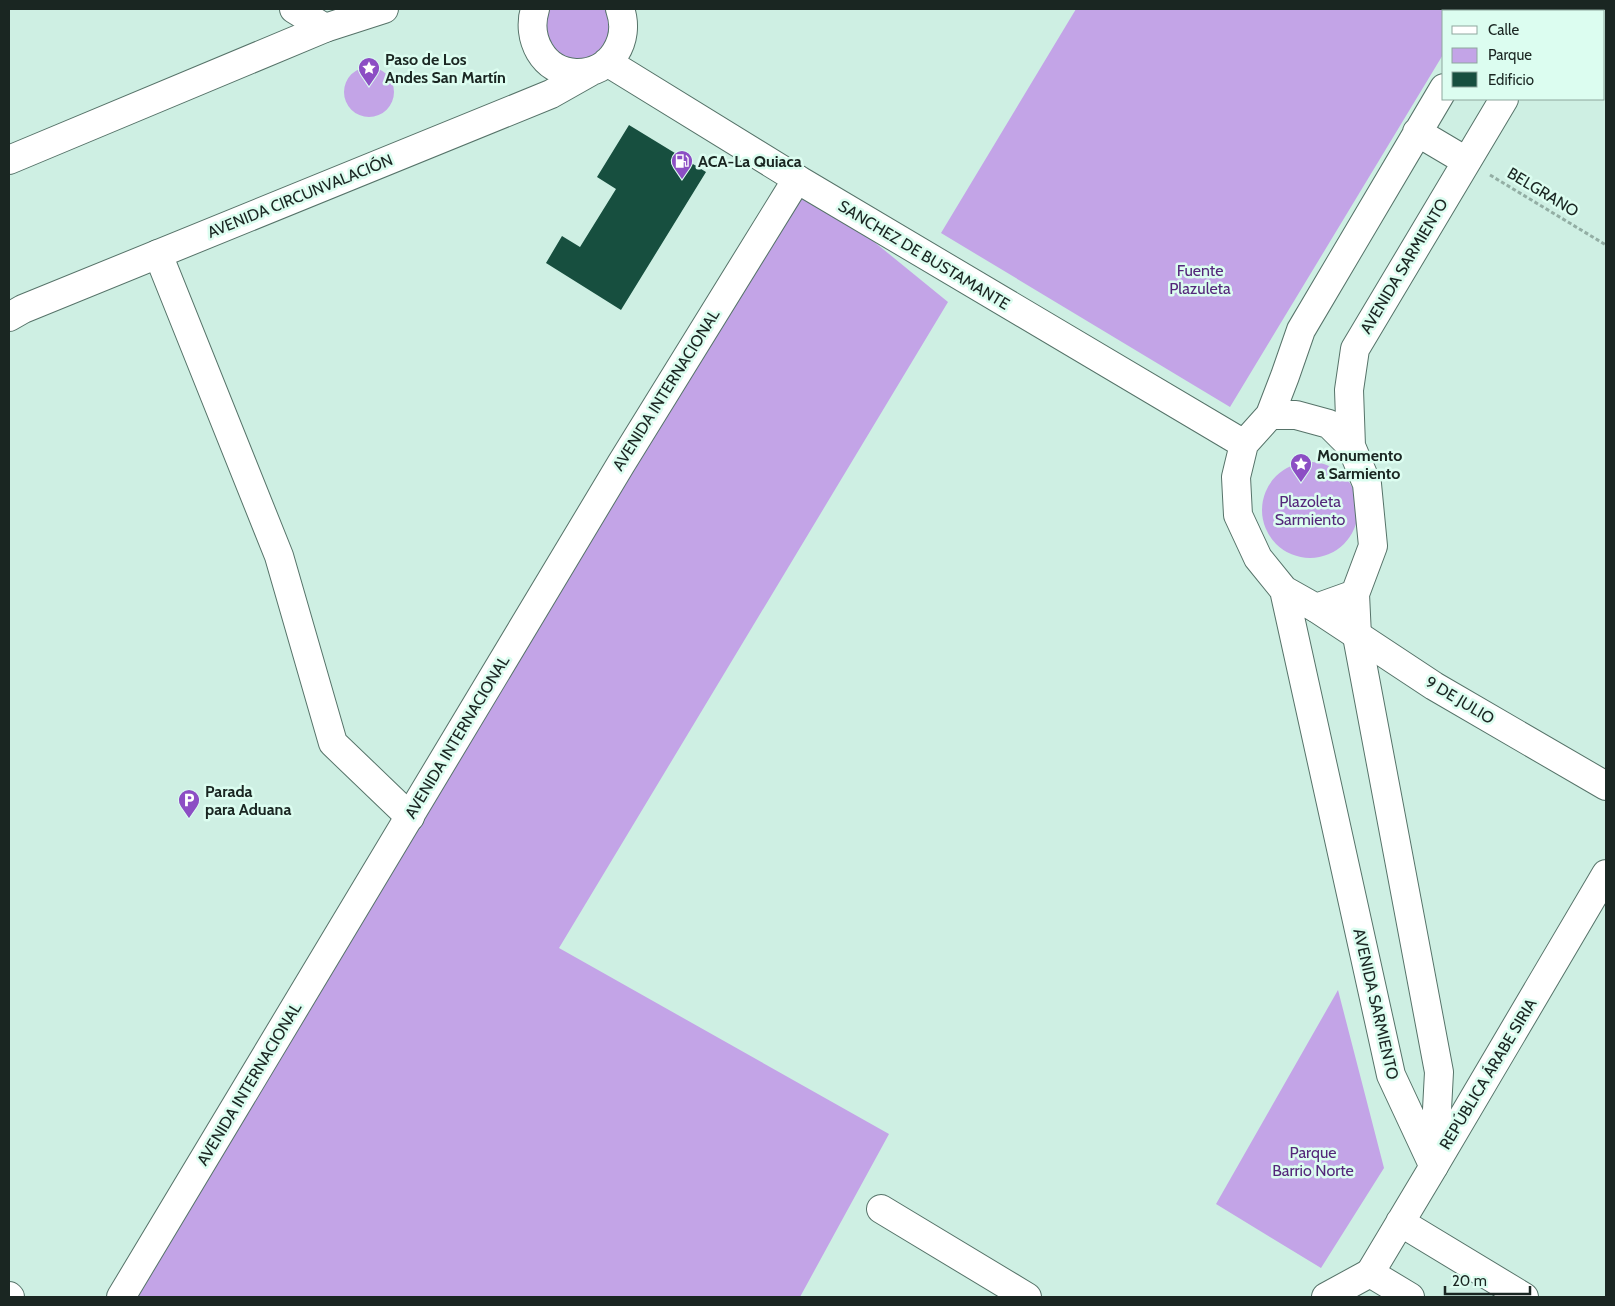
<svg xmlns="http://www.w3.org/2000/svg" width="1615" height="1306" font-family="Cabin,sans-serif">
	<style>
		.green { fill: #c3a4e7 }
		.building { fill: #174f3f }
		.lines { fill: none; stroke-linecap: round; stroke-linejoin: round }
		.minor-casing { stroke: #567369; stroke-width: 30 }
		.major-casing { stroke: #567369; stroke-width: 30 }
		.highway-casing { stroke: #567369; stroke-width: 30 }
		.path { stroke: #93aea4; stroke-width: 3; stroke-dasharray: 4 2.5; stroke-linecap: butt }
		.minor { stroke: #fff; stroke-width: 28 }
		.major { stroke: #fff; stroke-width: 28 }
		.highway { stroke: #fff; stroke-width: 28 }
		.labels { text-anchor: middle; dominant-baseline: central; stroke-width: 5; stroke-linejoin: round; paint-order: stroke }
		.poi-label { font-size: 16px; font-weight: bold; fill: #1a2622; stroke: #dcfdf0; text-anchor: start }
		.street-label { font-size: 16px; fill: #1a2622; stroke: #dcfdf0 }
		.park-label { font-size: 16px; fill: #54277a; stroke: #dcfdf0 }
	</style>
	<rect width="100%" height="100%" fill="#ceefe3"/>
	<path class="green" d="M 540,9 L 610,9 L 613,16 L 607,55 L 558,66 L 535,21 Z
		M 1076,9 L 1470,9 L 1469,11 L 1444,11 L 1444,53 L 1230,407 L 941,233 Z
		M344 92a25 25 0 1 1 50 0a25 25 0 1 1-50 0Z
		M 797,179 L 948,302 L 559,948 L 889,1134 L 800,1297 L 122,1297 Z
		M1262 510a48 48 0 1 1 96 0a48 48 0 1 1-96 0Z
		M 1338,990 L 1384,1168 L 1321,1268 L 1216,1204 Z"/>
	<path class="building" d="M 629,125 L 706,172 L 621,310 L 546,263 L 562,236 L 580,247 L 616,189 L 597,177 Z"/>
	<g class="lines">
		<g class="minor-casing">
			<path id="minor" d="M 294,9 L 325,28
				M 158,254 L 279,556 L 333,743 L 410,817
				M 1316,608 L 1434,686 L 1606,786
				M 1434,1166 L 1606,874
				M 881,1209 L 1027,1297
				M 1326,1297 L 1370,1273"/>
		</g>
		<g class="major-casing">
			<path id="major" d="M 1490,11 L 1491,9
				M 1557,11 L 1558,9
				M 1417,132 L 1466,161
				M 797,179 L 1244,444
				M 1270,415 L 1296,415 L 1329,424 L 1351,446 L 1367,484 L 1373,546 L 1355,594 L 1316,608 L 1284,590 L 1258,558 L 1238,515 L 1236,477 L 1244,444 Z
				M 1270,415 L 1285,376 L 1301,330 L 1444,88
				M 1351,446 L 1349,390 L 1355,349 L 1504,99
				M 1284,590 L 1391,1075 L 1433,1165
				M 1355,594 L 1357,636 L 1439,1072 L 1434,1166 L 1370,1273 L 1410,1297
				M 1400,1222 L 1524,1297"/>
		</g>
		<g class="highway-casing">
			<path id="highway" d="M 535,9 C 526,38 543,72 576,73 C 611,74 631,40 620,9
				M 9,160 L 325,28 L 384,9
				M 9,317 L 23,309 L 551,94 L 590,72
				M 9,1296 L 10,1297
				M 121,1297 L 621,464 L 797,179 L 607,62"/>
		</g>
		<path class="path" d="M 1490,175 L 1606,245"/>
		<use href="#minor" class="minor"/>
		<use href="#major" class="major"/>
		<use href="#highway" class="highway"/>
	</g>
	<defs>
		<g id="sight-pin" transform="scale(1.125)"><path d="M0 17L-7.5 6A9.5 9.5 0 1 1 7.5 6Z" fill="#8c4ec4" stroke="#dcfdf0"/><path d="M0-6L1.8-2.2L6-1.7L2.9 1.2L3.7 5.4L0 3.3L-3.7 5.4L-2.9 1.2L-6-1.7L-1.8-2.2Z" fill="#fff"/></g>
		<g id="fuel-pin" transform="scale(1.125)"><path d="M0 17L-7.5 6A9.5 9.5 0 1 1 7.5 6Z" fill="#8c4ec4" stroke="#dcfdf0"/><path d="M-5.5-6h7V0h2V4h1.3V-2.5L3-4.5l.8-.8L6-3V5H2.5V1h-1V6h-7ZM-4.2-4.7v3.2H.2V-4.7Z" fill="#fff"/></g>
		<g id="parking-pin" transform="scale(1.125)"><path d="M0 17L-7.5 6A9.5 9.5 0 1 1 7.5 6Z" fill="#8c4ec4" stroke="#dcfdf0"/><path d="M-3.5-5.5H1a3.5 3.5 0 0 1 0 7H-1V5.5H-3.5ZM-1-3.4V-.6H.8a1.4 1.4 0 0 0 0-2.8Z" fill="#fff"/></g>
	</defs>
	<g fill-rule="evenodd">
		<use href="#sight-pin" x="369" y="68"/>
		<use href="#fuel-pin" x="682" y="161"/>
		<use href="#sight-pin" x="1301" y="464"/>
		<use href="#parking-pin" x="189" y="800"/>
	</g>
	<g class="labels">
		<g class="poi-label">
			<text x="385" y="59">Paso de Los<tspan x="385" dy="18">Andes San Martín</tspan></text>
			<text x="698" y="161">ACA-La Quiaca</text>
			<text x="1317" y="455">Monumento<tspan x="1317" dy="18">a Sarmiento</tspan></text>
			<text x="205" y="791">Parada<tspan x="205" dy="18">para Aduana</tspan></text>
		</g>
		<g class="street-label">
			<text transform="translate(1543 192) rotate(31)">BELGRANO</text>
			<text transform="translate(300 196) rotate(-22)">AVENIDA CIRCUNVALACIÓN</text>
			<text transform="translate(924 255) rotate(31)">SANCHEZ DE BUSTAMANTE</text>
			<text transform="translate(1404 266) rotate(-59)">AVENIDA SARMIENTO</text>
			<text transform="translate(666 390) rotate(-58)">AVENIDA INTERNACIONAL</text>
			<text transform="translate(1460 700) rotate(31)">9 DE JULIO</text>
			<text transform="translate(457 737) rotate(-59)">AVENIDA INTERNACIONAL</text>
			<text transform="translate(1376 1004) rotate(77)">AVENIDA SARMIENTO</text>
			<text transform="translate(1488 1074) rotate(-59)">REPÚBLICA ÁRABE SIRIA</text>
			<text transform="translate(249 1084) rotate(-59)">AVENIDA INTERNACIONAL</text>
		</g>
		<g class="park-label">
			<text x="1200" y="270">Fuente<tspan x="1200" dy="18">Plazuleta</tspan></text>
			<text x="1310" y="501">Plazoleta<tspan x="1310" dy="18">Sarmiento</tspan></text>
			<text x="1313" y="1152">Parque<tspan x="1313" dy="18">Barrio Norte</tspan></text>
		</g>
	</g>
	<rect width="1615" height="1306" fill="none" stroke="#1a2622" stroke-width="20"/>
	<rect x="1442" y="10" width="162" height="90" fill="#dcfdf0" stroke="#8ea79e"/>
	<rect x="1452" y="26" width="25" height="8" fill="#ffffff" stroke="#8ea79e"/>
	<text x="1488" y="35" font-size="15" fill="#1a2622">Calle</text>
	<rect x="1452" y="48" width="25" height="15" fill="#c3a4e7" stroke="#8ea79e"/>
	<text x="1488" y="60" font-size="15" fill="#1a2622">Parque</text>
	<rect x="1452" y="72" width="25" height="15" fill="#174f3f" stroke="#8ea79e"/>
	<text x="1488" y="85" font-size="15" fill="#1a2622">Edificio</text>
	<path d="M1445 1286v8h85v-8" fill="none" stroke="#1a2622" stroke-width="2.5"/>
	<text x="1452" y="1286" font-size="15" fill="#1a2622" stroke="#dcfdf0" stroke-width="4" paint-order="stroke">20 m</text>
</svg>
